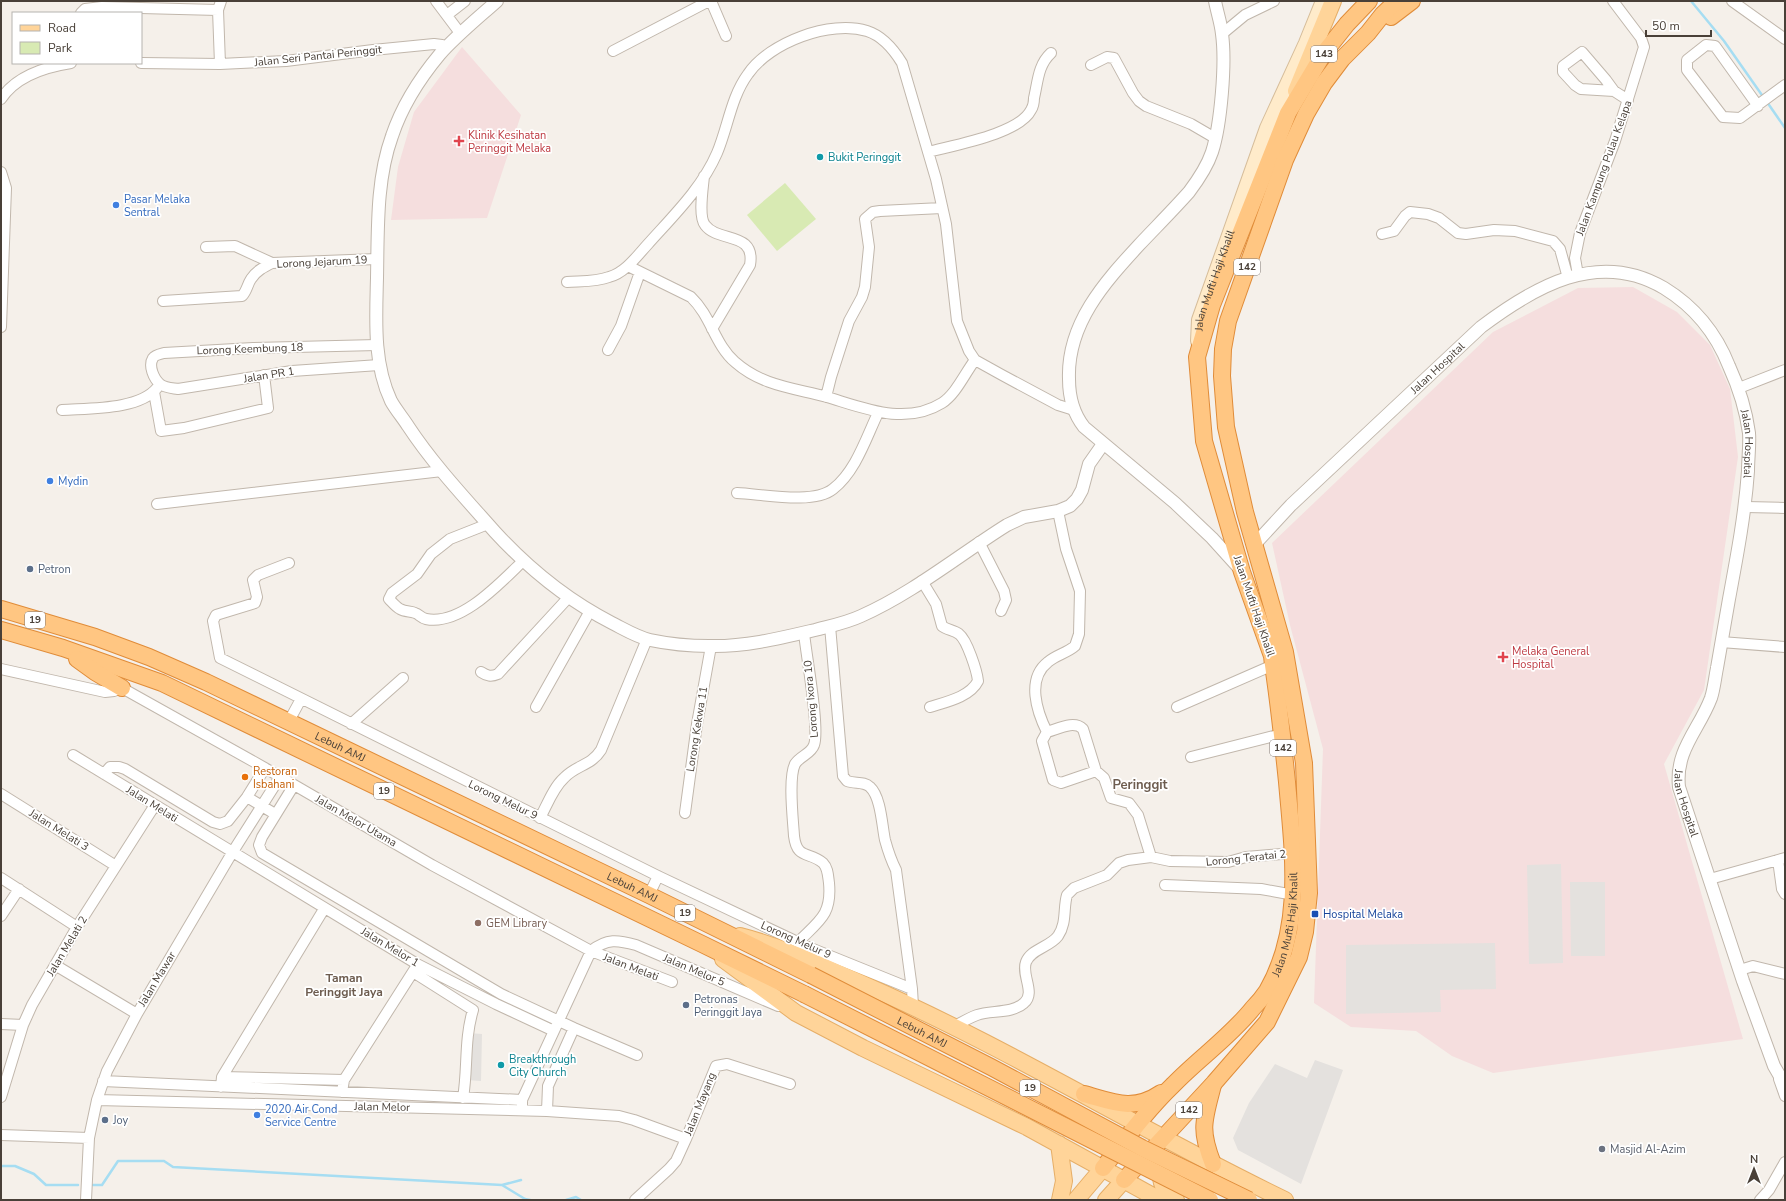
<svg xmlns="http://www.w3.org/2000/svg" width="1786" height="1201" font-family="'Nunito Sans',sans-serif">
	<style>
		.medical { fill: #f5dede }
		.green { fill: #d8eab3 }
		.parking { fill: #e4e1de }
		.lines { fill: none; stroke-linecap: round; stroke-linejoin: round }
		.stream { stroke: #a6ddf2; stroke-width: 2.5 }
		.minor-casing { stroke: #c1b7ac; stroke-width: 12 }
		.tertiary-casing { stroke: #c1b7ac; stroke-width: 14 }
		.secondary-casing { stroke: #d6bd9a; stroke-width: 16 }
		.primary-casing { stroke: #e6ae67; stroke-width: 18 }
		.trunk-casing { stroke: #e08c39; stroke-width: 18 }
		.minor { stroke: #fff; stroke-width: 10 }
		.tertiary { stroke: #fff; stroke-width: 12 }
		.secondary { stroke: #ffebca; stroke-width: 14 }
		.primary { stroke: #ffd499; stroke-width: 16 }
		.trunk { stroke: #ffc682; stroke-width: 16 }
		.trunk-bridge-casing { stroke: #e08c39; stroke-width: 18; stroke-linecap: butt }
		.trunk-bridge { stroke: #ffc682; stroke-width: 16 }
		.health-dot { fill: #e0444e; stroke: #fff; stroke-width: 1.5 }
		.culture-dot { fill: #0f9aa8; stroke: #fff; stroke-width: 1.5 }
		.shop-dot { fill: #3f7fe0; stroke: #fff; stroke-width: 1.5 }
		.service-dot { fill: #5c6f8a; stroke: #fff; stroke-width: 1.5 }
		.food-dot { fill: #e8710a; stroke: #fff; stroke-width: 1.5 }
		.transit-dot { fill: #1a4fb4; stroke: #fff; stroke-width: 1.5 }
		.education-dot { fill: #8d6e63; stroke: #fff; stroke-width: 1.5 }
		.worship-dot { fill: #6b7280; stroke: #fff; stroke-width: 1.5 }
		.labels { text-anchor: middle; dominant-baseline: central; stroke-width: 3.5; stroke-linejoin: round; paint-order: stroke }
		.shield { fill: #fff; stroke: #807974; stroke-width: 1 }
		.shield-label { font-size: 10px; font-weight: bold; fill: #494038 }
		.street-label { font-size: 11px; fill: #494038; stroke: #fff }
		.health-label { font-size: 11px; fill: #be3a42; stroke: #fff; text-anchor: start }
		.culture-label { font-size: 11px; fill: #0d838f; stroke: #fff; text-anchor: start }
		.shop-label { font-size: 11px; fill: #366cbe; stroke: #fff; text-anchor: start }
		.service-label { font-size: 11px; fill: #4e5e75; stroke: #fff; text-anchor: start }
		.food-label { font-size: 11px; fill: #c56008; stroke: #fff; text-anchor: start }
		.transit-label { font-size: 11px; fill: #164399; stroke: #fff; text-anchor: start }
		.education-label { font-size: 11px; fill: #785e54; stroke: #fff; text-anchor: start }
		.worship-label { font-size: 11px; fill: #5b616d; stroke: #fff; text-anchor: start }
		.neighbourhood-label { font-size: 12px; font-weight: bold; fill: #6d5c4f; stroke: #fff }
		.quarter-label { font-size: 13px; font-weight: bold; fill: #6d5c4f; stroke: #fff }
	</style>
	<rect width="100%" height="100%" fill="#f5f0ea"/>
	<path class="medical" d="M 462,47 L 521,115 L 487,218 L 391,220 L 398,167 L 414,112 Z
		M 1633,287 L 1677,312 L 1710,345 L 1730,389 L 1738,457 L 1704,690 L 1664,764 L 1743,1039 L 1493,1073 L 1452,1056 L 1416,1031 L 1351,1027 L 1314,1003 L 1323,749 L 1290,625 L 1272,543 L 1493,332 L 1578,288 Z"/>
	<path class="green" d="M 785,183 L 816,219 L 777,251 L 747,215 Z"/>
	<path class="parking" d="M 1561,864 L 1563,963 L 1529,964 L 1527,865 Z
		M 1570,882 L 1605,882 L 1605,956 L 1571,956 Z
		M 1495,943 L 1496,989 L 1440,990 L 1441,1012 L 1346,1014 L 1346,945 Z
		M 468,1033 L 482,1034 L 481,1081 L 467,1080 Z
		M 1315,1060 L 1343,1070 L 1301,1184 L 1238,1150 L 1233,1138 L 1249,1103 L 1275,1064 L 1307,1078 Z"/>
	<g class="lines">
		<path class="stream" d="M 1691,1 L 1724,41 L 1764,98
			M 1767,102 L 1785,128
			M 1,1166 L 15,1166 L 34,1174 L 46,1185 L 78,1185
			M 93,1185 L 102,1185 L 118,1161 L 164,1161 L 173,1167 L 502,1185 L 525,1199 L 530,1200
			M 502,1185 L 521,1180
			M 566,1200 L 576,1197 L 581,1200"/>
		<g class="minor-casing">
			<path id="minor" d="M 436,1 L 460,33
				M 711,1 L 726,36
				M 1732,1 L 1785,39
				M 81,13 L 85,9 L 102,7 L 218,10
				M 447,15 L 465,1
				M 1222,34 L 1245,15 L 1274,1
				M 613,51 L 709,1
				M 141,63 L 220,64 L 286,61 L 373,50 L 434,44 L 442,45 L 446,48
				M 220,64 L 218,10 L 221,1
				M 1091,65 L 1107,57 L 1114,58 L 1133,93 L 1139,101 L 1146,106 L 1191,124 L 1215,138
				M 1614,91 L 1606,80 L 1582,52 L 1563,66 L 1563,72 L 1575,85 L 1581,89 L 1614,91 L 1628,100
				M 1,99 C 16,76 45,67 71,63
				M 1758,106 L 1715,46 L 1706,45 L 1687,60 L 1687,70 L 1723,117 L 1740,118 L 1785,85
				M 928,152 C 954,145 1019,134 1031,110 C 1033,107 1034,101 1034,98 C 1038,81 1038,65 1051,53
				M 1,172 L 6,188 L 1,327
				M 704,176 C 703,188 698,216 705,225 C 718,243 756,231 750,265 L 712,329
				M 1382,234 L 1394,231 L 1405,216 L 1410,212 L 1428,214 L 1439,218 L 1458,233 L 1466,234 L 1494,230 L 1515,231 L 1553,241 L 1560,249 L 1568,278
				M 206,247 L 235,246 L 272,263
				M 628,266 L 691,297 C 711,316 715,345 735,362 C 762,386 794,388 827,397 C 864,408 905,426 942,403 C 956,394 965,373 975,360
				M 1578,275 L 1575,258 L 1580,233 L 1615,141 L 1644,47 L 1641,38 L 1613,1
				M 567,282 C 581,281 596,282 609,277 C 625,273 637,256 648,244 C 673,216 702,188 717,153 C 728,127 731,97 748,74 C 770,42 830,20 867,31 C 883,36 894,50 902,63 L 936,179 L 946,224 L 957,321 L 969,351 L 975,360 L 1002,375 L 1058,405 L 1074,410
				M 163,301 L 242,296 C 247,291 247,285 251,279 C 256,271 264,267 272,263 L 377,259
				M 377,345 L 253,348 L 164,353 C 160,354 155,355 153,358 C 148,366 154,379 160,384 C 165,388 172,388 178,389 L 292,371 L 379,365
				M 608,350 L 621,326 L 640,272
				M 1739,388 L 1785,370
				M 154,392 L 161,431 L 184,428 L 268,408 L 264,375
				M 826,397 L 831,377 L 849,321 L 862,297 L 865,287 L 869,247 L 865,219 L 873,212 L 880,211 L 942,208
				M 62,410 C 89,408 139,410 157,388
				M 737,493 C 762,494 813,505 833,489 C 856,471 866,438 878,413
				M 157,504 L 442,471
				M 1746,507 L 1785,508
				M 1058,511 L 1066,549 L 1080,591 L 1079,634 L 1075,646 C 1067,653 1056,655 1048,662 C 1026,679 1037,712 1047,732 C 1058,729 1074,720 1083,729 L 1096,771 L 1104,778 L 1111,798 L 1129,803 L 1138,815 L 1151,857
				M 488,524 L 450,539 L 431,554 L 417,574 L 392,593 L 389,599 C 392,602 396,607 400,609 C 405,612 411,611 415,613 C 419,614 421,618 426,619 C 461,626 500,583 523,561
				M 979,542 L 1004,591 L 1006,600 L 1001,611
				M 289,563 L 258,575 L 253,580 L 257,597 L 255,603 L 216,615 L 213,621 L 220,658 L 658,876 L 808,947 L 912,989 L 913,1006
				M 922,581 L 936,604 L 942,626 C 947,630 954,630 959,634 C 967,640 977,671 978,681 C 970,697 946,702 930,707
				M 830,626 L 843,776 L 847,781 C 855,784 864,781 870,787 C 881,797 882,826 885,840 C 888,851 891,860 896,870 L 912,989
				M 1721,642 L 1785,647
				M 1,669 L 105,692 L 114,691 L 122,688 L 265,768 L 432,865 L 591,951 L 672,982
				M 481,672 C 487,676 491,677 498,674 L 568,598
				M 536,707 L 590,611
				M 1177,707 L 1273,665
				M 289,721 L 301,699
				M 351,724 L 403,678
				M 1047,732 L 1042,741 L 1053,780 L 1061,783 L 1096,771
				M 73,755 L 417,964 L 496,1004 L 554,1031
				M 1191,757 L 1282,734
				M 104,774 L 110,767 L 119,767 L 125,769 L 213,822 L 220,824 L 228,821 L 247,797 L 265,768
				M 294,785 L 262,837 L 259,845 L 262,853 L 501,994 L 574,1028 L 637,1055
				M 1,794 L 116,866
				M 247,797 L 275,814
				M 685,813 L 697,724 L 711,646
				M 540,818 C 547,805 553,788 564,778 C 576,765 591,766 601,750 L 647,639
				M 1778,860 L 1782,889 L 1785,894
				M 1,878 L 77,927
				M 1710,879 L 1785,858
				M 1165,885 L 1261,889 L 1294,895
				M 649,895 L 658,876
				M 1,916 L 19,889
				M 798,942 C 819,921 832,915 829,883 C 828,876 828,868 823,863 C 809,851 797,860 794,836 C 793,819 788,778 795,764 C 800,756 811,754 814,745 C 820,729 806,654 804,633
				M 55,965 L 137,1014
				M 1740,970 L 1753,966 L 1785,974
				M 413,972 L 473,1010 C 464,1040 468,1068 463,1098
				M 1,1024 L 23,1025
				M 955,1026 C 962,1022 969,1018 977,1015 C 991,1010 1012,1014 1024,1003 C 1036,993 1021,975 1026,962 C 1031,949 1050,947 1058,936 C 1067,923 1063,908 1067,895 L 1074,888 L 1107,875 L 1119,863 L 1128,860 L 1151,857 L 1170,861 L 1228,862 L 1246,857 L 1293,853
				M 222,1077 L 344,1080
				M 1779,1079 L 1785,1096
				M 103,1081 L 522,1100
				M 221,1087 L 222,1077 L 324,909
				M 342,1092 L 344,1080 L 416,967
				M 1,1097 L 23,1025 L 32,1005 L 77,927 L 155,805
				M 97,1100 L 547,1111 L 619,1116 L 634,1120 L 686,1139
				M 522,1107 L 522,1100 L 591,951 C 607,938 618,940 636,945 L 778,1006
				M 547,1111 L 548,1086 L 574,1028
				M 1,1135 L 89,1138
				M 86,1200 L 89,1138 L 97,1100 L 107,1071 L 137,1014 L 232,853 L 280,777
				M 635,1200 L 669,1169 L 676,1161 L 686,1139 L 716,1066 L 727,1064 L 790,1084
				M 1760,1200 L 1769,1190 L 1785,1162"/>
		</g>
		<g class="tertiary-casing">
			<g id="tertiary">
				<path d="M 497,1 C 478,18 457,35 440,54 C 420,78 402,106 392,136 C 376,180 378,231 377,278 C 376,319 373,363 391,401 C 396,410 403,418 408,426 C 433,464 465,498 495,532 C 529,569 567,600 612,623 C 624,629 637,637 650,640 C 669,644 690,646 709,646 C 745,647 781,638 815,630 C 830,626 846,623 861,616 C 913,593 959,555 1007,525 L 1024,517 L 1058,511 L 1070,506 L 1077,499 L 1082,490 L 1089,464 L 1103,444"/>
				<path d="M 1215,1 C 1217,12 1221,23 1222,34 C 1226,63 1221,124 1212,152 C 1207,167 1198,180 1189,192 C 1173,210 1156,227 1139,245 C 1104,283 1067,324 1069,379 C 1069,397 1073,413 1084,427 L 1175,503 L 1212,538 L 1240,569"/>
				<path id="s1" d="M 1254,545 L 1291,505 L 1481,327 C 1534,287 1598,249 1664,288 C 1695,307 1716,333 1729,366 C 1739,388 1746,410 1749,433 C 1750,445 1748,458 1748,471 C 1745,514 1737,556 1729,599 C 1725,622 1721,645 1717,668 C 1715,678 1714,689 1711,698 C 1699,730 1675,750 1679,787 L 1743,981 L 1774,1066 L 1785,1085"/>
			</g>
		</g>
		<g class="secondary-casing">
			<g id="secondary">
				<path id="s2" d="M 1198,341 L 1199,320 L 1267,128 L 1306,43 L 1323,1"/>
			</g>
		</g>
		<g class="primary-casing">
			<path id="primary" d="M 1296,91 L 1333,1
				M 740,936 C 783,947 824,967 865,985 C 1009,1048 1143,1132 1285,1200
				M 723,959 L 796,1013 L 863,1048 L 1027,1127 L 1160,1200
				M 1059,1144 L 1064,1181 L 1060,1200
				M 1167,1168 L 1161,1172 C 1160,1186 1166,1192 1176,1200
				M 1076,1200 L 1103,1168
				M 1106,1200 L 1124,1180"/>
		</g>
		<g class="trunk-casing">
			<g id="trunk">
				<path d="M 1391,17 L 1412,1"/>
				<path id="s3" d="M 1,609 L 95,637 L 149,657 L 206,682 L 649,895 L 811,975"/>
				<path d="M 1,630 L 63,648 L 162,683 L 702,944 L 804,994"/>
				<path d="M 77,659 L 95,672 L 122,688"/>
				<path d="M 1084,1094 C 1113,1102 1133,1112 1161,1093"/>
				<path d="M 1213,1164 C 1199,1129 1204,1120 1213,1085"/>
				<path id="s4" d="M 1103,1168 C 1125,1140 1147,1110 1173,1085 C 1199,1058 1230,1037 1253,1008 C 1258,1003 1263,997 1267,991 C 1304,927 1293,852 1287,782 C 1283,743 1279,704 1273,665 L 1272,656 L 1242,572 L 1204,441 L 1197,357 L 1212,305 L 1288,113 L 1324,53 L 1347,24 L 1369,1"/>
				<path d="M 1124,1180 L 1214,1083 L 1267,1022 L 1299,957 L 1305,932 L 1309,893 L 1304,763 L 1285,652 L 1245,512 L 1226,427 L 1222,376 L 1223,349 L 1228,321 L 1285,160 L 1306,114 L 1324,83 L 1342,59 L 1368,33 L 1383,14 L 1397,1"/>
			</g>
		</g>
		<use href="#minor" class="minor"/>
		<use href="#tertiary" class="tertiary"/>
		<use href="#secondary" class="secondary"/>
		<use href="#primary" class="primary"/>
		<use href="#trunk" class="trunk"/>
		<g class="trunk-bridge-casing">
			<g id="trunk-bridge">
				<path id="s5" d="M 811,975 L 991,1067 L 1142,1148 L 1249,1200"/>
				<path d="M 804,994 L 1210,1200"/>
			</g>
		</g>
		<use href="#trunk-bridge" class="trunk-bridge"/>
	</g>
	<g class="health-dot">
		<path d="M457 135h4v4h4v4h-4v4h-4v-4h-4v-4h4z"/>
		<path d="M1501 651h4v4h4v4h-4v4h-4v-4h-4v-4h4z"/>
	</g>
	<g class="culture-dot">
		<circle cx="820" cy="157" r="4"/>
		<circle cx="501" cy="1065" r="4"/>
	</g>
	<g class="shop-dot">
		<circle cx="116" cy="205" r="4"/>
		<circle cx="50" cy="481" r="4"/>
		<circle cx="257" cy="1115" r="4"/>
	</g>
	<g class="service-dot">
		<circle cx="30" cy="569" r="4"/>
		<circle cx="686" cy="1005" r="4"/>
		<circle cx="105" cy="1120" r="4"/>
	</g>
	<circle class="food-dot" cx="245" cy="777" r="4"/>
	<rect class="transit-dot" x="1311" y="910" width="8" height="8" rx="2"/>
	<circle class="education-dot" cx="478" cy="923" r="4"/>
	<circle class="worship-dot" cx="1602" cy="1149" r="4"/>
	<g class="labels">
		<g class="shield">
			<rect x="1311" y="46" width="26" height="16" rx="3"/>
			<rect x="1234" y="259" width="26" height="16" rx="3"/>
			<rect x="25" y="612" width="20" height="16" rx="3"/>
			<rect x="1270" y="740" width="26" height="16" rx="3"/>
			<rect x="374" y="783" width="20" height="16" rx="3"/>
			<rect x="675" y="905" width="20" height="16" rx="3"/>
			<rect x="1020" y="1080" width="20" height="16" rx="3"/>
			<rect x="1176" y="1102" width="26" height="16" rx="3"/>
		</g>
		<g class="shield-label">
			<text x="1324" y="54">143</text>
			<text x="1247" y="267">142</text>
			<text x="35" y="620">19</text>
			<text x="1283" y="748">142</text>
			<text x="384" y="791">19</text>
			<text x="685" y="913">19</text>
			<text x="1030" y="1088">19</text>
			<text x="1189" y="1110">142</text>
		</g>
		<g class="street-label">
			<text transform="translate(318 56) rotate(-6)">Jalan Seri Pantai Peringgit</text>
			<text transform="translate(1604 168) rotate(-70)">Jalan Kampung Pulau Kelapa</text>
			<text transform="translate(322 262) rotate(-3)">Lorong Jejarum 19</text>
			<text stroke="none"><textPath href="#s2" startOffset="63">Jalan Mufti Haji Khalil</textPath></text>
			<text transform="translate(250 349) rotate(-2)">Lorong Keembung 18</text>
			<text stroke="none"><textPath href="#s1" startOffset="255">Jalan Hospital</textPath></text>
			<text transform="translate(269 375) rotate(-9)">Jalan PR 1</text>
			<text stroke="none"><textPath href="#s1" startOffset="699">Jalan Hospital</textPath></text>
			<text transform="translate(1254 606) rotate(71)">Jalan Mufti Haji Khalil</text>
			<text transform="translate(811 699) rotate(-95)">Lorong Ixora 10</text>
			<text transform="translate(697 729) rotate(-81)">Lorong Kekwa 11</text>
			<text stroke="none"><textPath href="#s3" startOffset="367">Lebuh AMJ</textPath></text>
			<text transform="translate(503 800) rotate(26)">Lorong Melur 9</text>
			<text stroke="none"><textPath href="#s1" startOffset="1070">Jalan Hospital</textPath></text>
			<text transform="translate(152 804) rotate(32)">Jalan Melati</text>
			<text transform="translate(356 821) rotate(30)">Jalan Melor Utama</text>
			<text transform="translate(59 830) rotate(32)">Jalan Melati 3</text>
			<text transform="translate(1246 858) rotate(-6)">Lorong Teratai 2</text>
			<text stroke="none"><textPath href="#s3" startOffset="691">Lebuh AMJ</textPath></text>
			<text stroke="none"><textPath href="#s4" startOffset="312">Jalan Mufti Haji Khalil</textPath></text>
			<text transform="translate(796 940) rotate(24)">Lorong Melur 9</text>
			<text transform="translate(67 946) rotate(-59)">Jalan Melati 2</text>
			<text transform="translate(390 947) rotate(31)">Jalan Melor 1</text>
			<text transform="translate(631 967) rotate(21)">Jalan Melati</text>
			<text transform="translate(694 970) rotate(23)">Jalan Melor 5</text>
			<text transform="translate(157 979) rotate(-59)">Jalan Mawar</text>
			<text stroke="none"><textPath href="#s5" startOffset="125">Lebuh AMJ</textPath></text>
			<text transform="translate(700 1104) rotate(-68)">Jalan Mayang</text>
			<text transform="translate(382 1107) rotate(1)">Jalan Melor</text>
		</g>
		<g class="health-label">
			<text x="468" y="135">Klinik Kesihatan<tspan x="468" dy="13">Peringgit Melaka</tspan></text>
			<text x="1512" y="651">Melaka General<tspan x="1512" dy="13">Hospital</tspan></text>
		</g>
		<g class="culture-label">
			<text x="828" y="157">Bukit Peringgit</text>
			<text x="509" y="1059">Breakthrough<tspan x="509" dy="13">City Church</tspan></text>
		</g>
		<g class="shop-label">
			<text x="124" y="199">Pasar Melaka<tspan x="124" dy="13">Sentral</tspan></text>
			<text x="58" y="481">Mydin</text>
			<text x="265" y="1109">2020 Air Cond<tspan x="265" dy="13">Service Centre</tspan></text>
		</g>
		<g class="service-label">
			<text x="38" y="569">Petron</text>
			<text x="694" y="999">Petronas<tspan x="694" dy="13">Peringgit Jaya</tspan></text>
			<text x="113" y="1120">Joy</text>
		</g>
		<g class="food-label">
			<text x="253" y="771">Restoran<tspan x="253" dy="13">Isbahani</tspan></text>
		</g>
		<g class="transit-label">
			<text x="1323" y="914">Hospital Melaka</text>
		</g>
		<g class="education-label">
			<text x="486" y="923">GEM Library</text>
		</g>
		<g class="worship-label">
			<text x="1610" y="1149">Masjid Al-Azim</text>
		</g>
		<g class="neighbourhood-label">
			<text x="344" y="978">Taman<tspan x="344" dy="14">Peringgit Jaya</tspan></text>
		</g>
		<g class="quarter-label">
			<text x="1140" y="785">Peringgit</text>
		</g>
	</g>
	<rect width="1786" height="1201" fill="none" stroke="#494038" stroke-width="4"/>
	<rect x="12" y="12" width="130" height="52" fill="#ffffff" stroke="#b6b3af"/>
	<rect x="20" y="25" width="20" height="6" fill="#ffd499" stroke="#b6b3af"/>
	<text x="48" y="32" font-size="12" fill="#494038">Road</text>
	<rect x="20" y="42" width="20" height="12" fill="#d8eab3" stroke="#b6b3af"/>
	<text x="48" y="52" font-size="12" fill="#494038">Park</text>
	<g transform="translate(1754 1169)" stroke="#ffffff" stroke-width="3" paint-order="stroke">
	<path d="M0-3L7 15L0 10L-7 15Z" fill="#494038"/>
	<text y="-6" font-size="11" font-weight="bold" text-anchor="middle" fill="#494038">N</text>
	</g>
	<path d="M1646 30v6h65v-6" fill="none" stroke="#494038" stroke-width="2"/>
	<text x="1652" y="30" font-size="12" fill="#494038" stroke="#ffffff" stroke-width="3" paint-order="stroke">50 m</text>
</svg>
